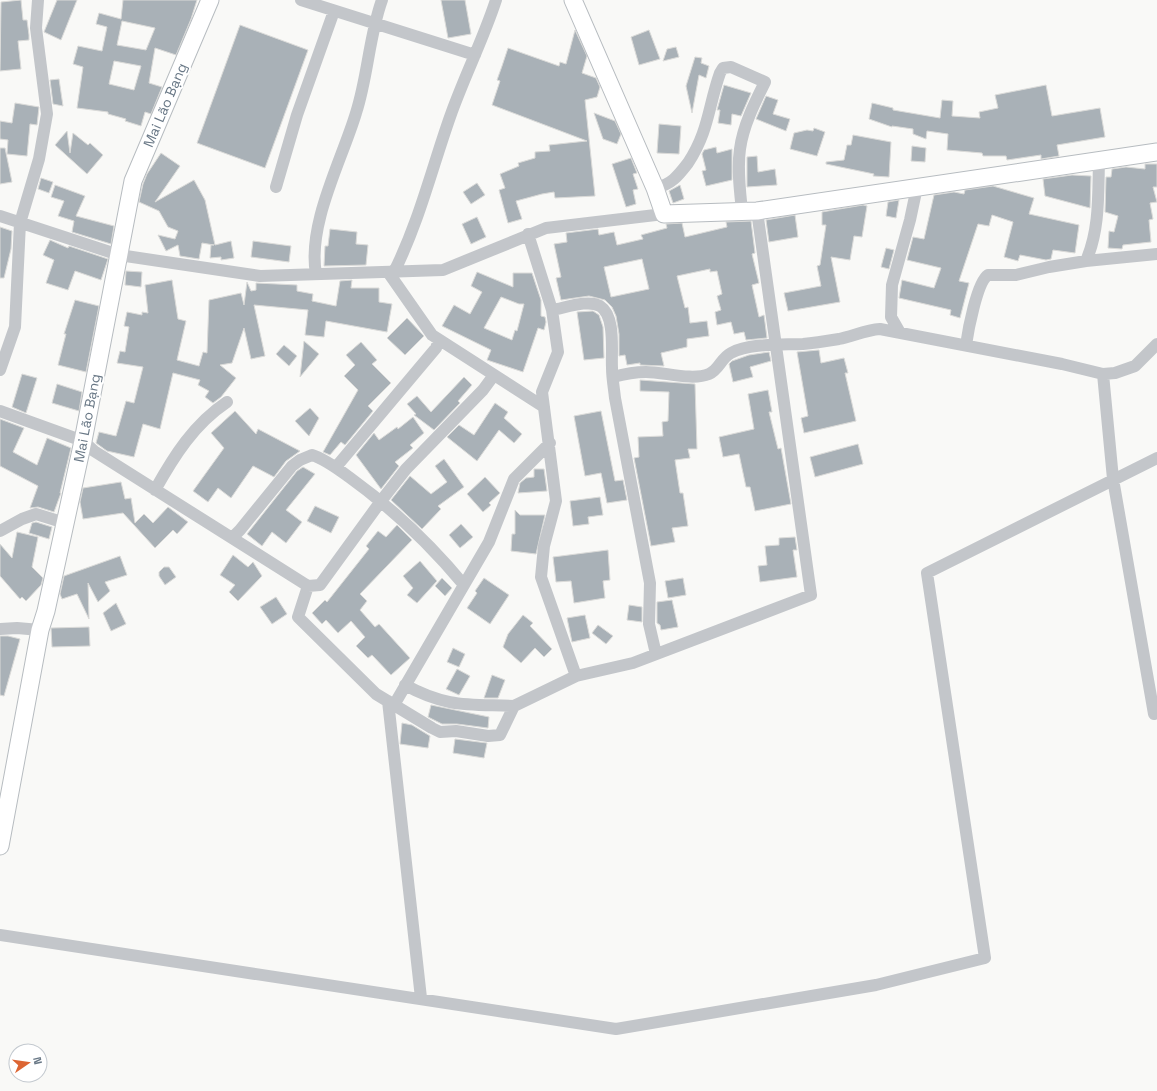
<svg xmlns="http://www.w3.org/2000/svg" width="1157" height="1091" font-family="'Space Grotesk',sans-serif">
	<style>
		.building { fill: #a9b1b7; stroke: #dbdbd9; fill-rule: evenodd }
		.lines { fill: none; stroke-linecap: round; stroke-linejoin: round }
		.secondary-casing { stroke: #b7bcc0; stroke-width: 19 }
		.street { stroke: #c3c6ca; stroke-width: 12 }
		.secondary { stroke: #fff; stroke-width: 17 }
		.labels { text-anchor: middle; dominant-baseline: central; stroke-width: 4; stroke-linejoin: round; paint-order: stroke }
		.street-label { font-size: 14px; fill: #697886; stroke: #fff }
	</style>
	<rect width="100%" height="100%" fill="#f9f9f7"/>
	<path class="building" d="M 21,0 L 23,20 L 27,20 L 29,35 L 29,40 L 18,41 L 21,69 L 0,71 L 1,2 Z
		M 57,0 L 77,0 L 61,40 L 44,32 Z
		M 123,0 L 197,0 L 191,19 L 176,55 L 155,48 L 149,83 L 162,87 L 151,114 L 145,112 L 141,126 L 125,121 L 126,119 L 108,114 L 108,112 L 77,108 L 83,67 L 73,64 L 78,46 L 102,51 L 107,27 L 96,24 L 99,13 L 121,19 ZM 122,21 L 155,28 L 146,50 L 117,45 ZM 114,61 L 141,66 L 134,90 L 109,84 Z
		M 441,0 L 465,0 L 471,34 L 448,38 Z
		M 240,25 L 308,50 L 265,168 L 197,143 Z
		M 575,30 L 587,56 L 582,73 L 596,78 L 600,87 L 597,97 L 585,100 L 595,196 L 555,198 L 554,192 L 542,194 L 516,201 L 522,219 L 508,223 L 499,190 L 505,188 L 500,174 L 519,166 L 518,163 L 535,158 L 535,152 L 550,151 L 549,145 L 587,141 L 492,105 L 500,81 L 497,80 L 502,66 L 508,48 L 559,66 L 560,62 L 566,64 Z
		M 649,30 L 660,59 L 639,65 L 631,37 Z
		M 676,47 L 679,57 L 663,61 L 667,49 Z
		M 695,57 L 702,58 L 701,63 L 709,66 L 706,78 L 699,75 L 692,113 L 686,86 Z
		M 59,79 L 63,106 L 53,104 L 50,80 Z
		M 724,85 L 751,93 L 741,116 L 732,114 L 731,125 L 718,123 L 720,110 L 717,110 Z
		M 1046,85 L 1052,116 L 1100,108 L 1105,137 L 1057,145 L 1059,156 L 1041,159 L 1041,155 L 1007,160 L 1006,156 L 983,156 L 982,153 L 947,150 L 948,134 L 927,131 L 926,139 L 913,134 L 913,129 L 892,126 L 892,127 L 869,119 L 872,103 L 893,108 L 893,110 L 940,118 L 942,100 L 953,101 L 952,116 L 980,118 L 979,112 L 998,108 L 995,95 Z
		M 766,96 L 778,100 L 773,114 L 790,119 L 786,131 L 756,119 Z
		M 15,103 L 39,107 L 37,125 L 30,124 L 27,156 L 7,154 L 8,140 L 0,139 L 0,121 L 12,123 Z
		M 594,113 L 615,121 L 621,134 L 617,144 L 603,139 Z
		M 659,124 L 681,126 L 679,154 L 657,153 Z
		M 814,128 L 825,132 L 817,156 L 790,149 L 794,133 L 807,130 L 813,131 Z
		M 67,131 L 70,153 L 73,133 L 88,145 L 90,143 L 103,155 L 87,174 L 55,145 Z
		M 853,135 L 891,142 L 889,177 L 873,176 L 874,174 L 826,164 L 826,162 L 844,160 L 847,145 L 851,145 Z
		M 912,146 L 926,148 L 925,162 L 911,161 Z
		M 716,147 L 717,153 L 732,149 L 732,180 L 706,186 L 702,171 L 706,170 L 702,154 L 704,150 Z
		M 0,148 L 5,148 L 12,182 L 0,184 Z
		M 161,153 L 180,166 L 155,202 L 194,180 L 205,200 L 215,245 L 231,241 L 234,258 L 221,260 L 221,257 L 210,258 L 211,245 L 214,245 L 202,243 L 199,259 L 180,256 L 178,245 L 166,251 L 158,235 L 175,239 L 178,231 L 168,227 L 159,211 L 139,202 L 143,184 L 147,174 Z
		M 757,156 L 758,172 L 775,169 L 777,185 L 747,187 L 747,157 Z
		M 631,158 L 637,173 L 633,174 L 638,189 L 633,190 L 636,204 L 626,207 L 612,164 Z
		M 1145,164 L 1157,164 L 1157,187 L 1153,187 L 1157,202 L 1150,203 L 1153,219 L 1149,220 L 1151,242 L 1123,245 L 1122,249 L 1108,248 L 1109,231 L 1114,232 L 1118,216 L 1105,212 L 1106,177 L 1111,177 L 1112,169 L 1126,167 L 1145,169 Z
		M 1072,175 L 1091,176 L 1090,208 L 1045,196 L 1043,179 Z
		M 41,178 L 53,182 L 49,193 L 38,189 Z
		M 477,183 L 485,195 L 471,204 L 463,192 Z
		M 55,185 L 85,196 L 76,216 L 114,226 L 111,244 L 72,232 L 74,221 L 58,216 L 64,201 L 51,197 Z
		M 680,185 L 684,199 L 673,203 L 669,191 Z
		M 993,186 L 1034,198 L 1029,214 L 1079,225 L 1075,253 L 1053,250 L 1051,259 L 1046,260 L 1020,255 L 1018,261 L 1004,257 L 1013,222 L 992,215 L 989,226 L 978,224 L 959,281 L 969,283 L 960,318 L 950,315 L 951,310 L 899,298 L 902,280 L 934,288 L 941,268 L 907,260 L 913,237 L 924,239 L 934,195 L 954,192 L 964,194 L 965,190 Z
		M 899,200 L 896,218 L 886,216 L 888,202 Z
		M 863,205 L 867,206 L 862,237 L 854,236 L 850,260 L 831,257 L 840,302 L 788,311 L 784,293 L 821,286 L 817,266 L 820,265 L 826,225 L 822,225 L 822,212 Z
		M 795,215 L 798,237 L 769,242 L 766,220 Z
		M 477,217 L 486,237 L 471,244 L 462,224 Z
		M 751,221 L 755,253 L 752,254 L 759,283 L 752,285 L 759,317 L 764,315 L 767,338 L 746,340 L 744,332 L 734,334 L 731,322 L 717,325 L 715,312 L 721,310 L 717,296 L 722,294 L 717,271 L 710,272 L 710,269 L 677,276 L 685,308 L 688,307 L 690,323 L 707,321 L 709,336 L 687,339 L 687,347 L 661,353 L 664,366 L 640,365 L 640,363 L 627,365 L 625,355 L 619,356 L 619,334 L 616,316 L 612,307 L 605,300 L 589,296 L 561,300 L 556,278 L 561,277 L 554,244 L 567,242 L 566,233 L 598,229 L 599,235 L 614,232 L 617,245 L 643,239 L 641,235 L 667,228 L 666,224 L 682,223 L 685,237 L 727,227 L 726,222 ZM 642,259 L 649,289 L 611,297 L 604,267 Z
		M 0,227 L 12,231 L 11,249 L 4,278 L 0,278 Z
		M 330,229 L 357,232 L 356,244 L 368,245 L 366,265 L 324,266 L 325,246 L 328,246 Z
		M 50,240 L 68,248 L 69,246 L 108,259 L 101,280 L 75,271 L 68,290 L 46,283 L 54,260 L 43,255 Z
		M 253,241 L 291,246 L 289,262 L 251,257 Z
		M 886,248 L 894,250 L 889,269 L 881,267 Z
		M 126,271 L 142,272 L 141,287 L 125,285 Z
		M 477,272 L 513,287 L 513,273 L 532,273 L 541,300 L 541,316 L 545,317 L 546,322 L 544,330 L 538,328 L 523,372 L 487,360 L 491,350 L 442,326 L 454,305 L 470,314 L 482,292 L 471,286 ZM 501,297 L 519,304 L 524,304 L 517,331 L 515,330 L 512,340 L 484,328 Z
		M 172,280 L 178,319 L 186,321 L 177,360 L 199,366 L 203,352 L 207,353 L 209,300 L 241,293 L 244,305 L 247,282 L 251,291 L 256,290 L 256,283 L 297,285 L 297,291 L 313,294 L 312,301 L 336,306 L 340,281 L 352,280 L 351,288 L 379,288 L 379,302 L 392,304 L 387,332 L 326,321 L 324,337 L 305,335 L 308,310 L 254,305 L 265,356 L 251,359 L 244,328 L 232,363 L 220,365 L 236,378 L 221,397 L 213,403 L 205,397 L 209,391 L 198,385 L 200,380 L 173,373 L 160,429 L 143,424 L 134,457 L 107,451 L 96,443 L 99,432 L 116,436 L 126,401 L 134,403 L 143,367 L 117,363 L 120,351 L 125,352 L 129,327 L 124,326 L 127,312 L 142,315 L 142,312 L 148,313 L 145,285 Z
		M 75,300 L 99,306 L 86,372 L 58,365 L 66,334 L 64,334 Z
		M 593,311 L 599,315 L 603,327 L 604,358 L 584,360 L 577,312 Z
		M 407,318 L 424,336 L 405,355 L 387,338 Z
		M 304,341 L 319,354 L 300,377 Z
		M 361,342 L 377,360 L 372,364 L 391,383 L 368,406 L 373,411 L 345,445 L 341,442 L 330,455 L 323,452 L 358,390 L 344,376 L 355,365 L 346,355 Z
		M 284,345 L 297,356 L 289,366 L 276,354 Z
		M 819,350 L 821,363 L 844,358 L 848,373 L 845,373 L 856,421 L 804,433 L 801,418 L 808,416 L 797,352 Z
		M 769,352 L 771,361 L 750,367 L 753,377 L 733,382 L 729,364 L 732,361 L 749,355 Z
		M 22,374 L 37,378 L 26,413 L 12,407 Z
		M 464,377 L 472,385 L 458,401 L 460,403 L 434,430 L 414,415 L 416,414 L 407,404 L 417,396 L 431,412 Z
		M 640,380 L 695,384 L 697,449 L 688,449 L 690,458 L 675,460 L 680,493 L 683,493 L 688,526 L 672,528 L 675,542 L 651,546 L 634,458 L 639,457 L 638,437 L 663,436 L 662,422 L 668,421 L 669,392 L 640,391 Z
		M 57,384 L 82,392 L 79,411 L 52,403 Z
		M 768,390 L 772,412 L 769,412 L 778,449 L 781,448 L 791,504 L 755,511 L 750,487 L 746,487 L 739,454 L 723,457 L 719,437 L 754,429 L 748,394 Z
		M 495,403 L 508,412 L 504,418 L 522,434 L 514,443 L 499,430 L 477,461 L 447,437 L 459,425 L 474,435 Z
		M 310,408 L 319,418 L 309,436 L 295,421 Z
		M 235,411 L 256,434 L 258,429 L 300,451 L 286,461 L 274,477 L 253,466 L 231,498 L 218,488 L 208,502 L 193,491 L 224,448 L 211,433 Z
		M 601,411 L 615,481 L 623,480 L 627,500 L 607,503 L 601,473 L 585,476 L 574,416 Z
		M 413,417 L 424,433 L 410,445 L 413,448 L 395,462 L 399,466 L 381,489 L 356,455 L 374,433 L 379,440 L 397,427 L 398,429 Z
		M 0,419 L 24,428 L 13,452 L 37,465 L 47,438 L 71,448 L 60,493 L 61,493 L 54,512 L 38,507 L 30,508 L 38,486 L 0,466 Z
		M 858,444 L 863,464 L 815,477 L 810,457 Z
		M 444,459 L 464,487 L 438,506 L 441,509 L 422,529 L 391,500 L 410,476 L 431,494 L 447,482 L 435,466 Z
		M 303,467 L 315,474 L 286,510 L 302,522 L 286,543 L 272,532 L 262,546 L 247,534 L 297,471 Z
		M 534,469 L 544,469 L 547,491 L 518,493 L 520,483 L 526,478 L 534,477 Z
		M 485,477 L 500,493 L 489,503 L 491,505 L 483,512 L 467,494 Z
		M 121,482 L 125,499 L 131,498 L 135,523 L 144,514 L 153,523 L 168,507 L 188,522 L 177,534 L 173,530 L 155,548 L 123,513 L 83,519 L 80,502 L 83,488 Z
		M 600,497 L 603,515 L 588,517 L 589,524 L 573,526 L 570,501 Z
		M 315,506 L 339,517 L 331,533 L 307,521 Z
		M 515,510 L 520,515 L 545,515 L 536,554 L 511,551 L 512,534 L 515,534 Z
		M 36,522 L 52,527 L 49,539 L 29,533 L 32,523 Z
		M 461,524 L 473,537 L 460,548 L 449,535 Z
		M 397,525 L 412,540 L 360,594 L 367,601 L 360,610 L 375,627 L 379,624 L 410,658 L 391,675 L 372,655 L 368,658 L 356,646 L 365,637 L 351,621 L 338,633 L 326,620 L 322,624 L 312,613 L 325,600 L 327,602 L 369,549 L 366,546 L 378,531 L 386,537 Z
		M 17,532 L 38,537 L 32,567 L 43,578 L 41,585 L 26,601 L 22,597 L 20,599 L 0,576 L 0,544 L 12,558 Z
		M 795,537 L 797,550 L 793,550 L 797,577 L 760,582 L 758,566 L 767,565 L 765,546 L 779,545 L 779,538 Z
		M 608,550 L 610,580 L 603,581 L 605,598 L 574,603 L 571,581 L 556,582 L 553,557 Z
		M 233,555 L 248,567 L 253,562 L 262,576 L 238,601 L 229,592 L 235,585 L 220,575 Z
		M 120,556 L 127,575 L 105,582 L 110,591 L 98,602 L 88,583 L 89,619 L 77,594 L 62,599 L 60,594 L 64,576 Z
		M 420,561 L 437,581 L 417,603 L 407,595 L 413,588 L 403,576 Z
		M 164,567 L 169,567 L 176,577 L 165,585 L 159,576 L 159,572 Z
		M 442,578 L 452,588 L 445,596 L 435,586 Z
		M 484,578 L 509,595 L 490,624 L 467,608 L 477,593 L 475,591 Z
		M 683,578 L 686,595 L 668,598 L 665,581 Z
		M 276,597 L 287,614 L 272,624 L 260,607 Z
		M 672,600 L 678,627 L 661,630 L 660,625 L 657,623 L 657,602 Z
		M 116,603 L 126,624 L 111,631 L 103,613 Z
		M 629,605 L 642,607 L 642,622 L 627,620 Z
		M 523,615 L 533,623 L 530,626 L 552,649 L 544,657 L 535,648 L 521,663 L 503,647 L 508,634 Z
		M 585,615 L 590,638 L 572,642 L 567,618 Z
		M 598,625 L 613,636 L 606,644 L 592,633 Z
		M 89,627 L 90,646 L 52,647 L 51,628 Z
		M 0,636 L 8,636 L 20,639 L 4,696 L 0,695 Z
		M 453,648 L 465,654 L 459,667 L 447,662 Z
		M 457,669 L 470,676 L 459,695 L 446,689 Z
		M 492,675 L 505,680 L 498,698 L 484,698 Z
		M 431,705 L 489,717 L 488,728 L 457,724 L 442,724 L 428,717 Z
		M 402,723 L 412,725 L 430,736 L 428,748 L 400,744 Z
		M 455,739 L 487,743 L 484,758 L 453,753 Z"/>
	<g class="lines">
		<g class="secondary-casing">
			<path id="secondary" d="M 573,0 L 655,188 L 664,214 L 757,211 L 1157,152
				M 0,846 L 40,630 L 46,611 L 83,441 L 133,181 L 210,0"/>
		</g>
		<path class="street" d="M 301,0 L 475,55
			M 276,187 L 297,115 L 334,11
			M 655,188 C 671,185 678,176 688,163 C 709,131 708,107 720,73 L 723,68 L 731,67 L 765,82 C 755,102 743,126 740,149 C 737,169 740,191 742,211
			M 0,216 L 119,255 L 260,276 L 443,270 L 546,228 L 664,214
			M 528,234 L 552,310 L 558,352 L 542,392 L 556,501 L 544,546 L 541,577 L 576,676
			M 1086,261 C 1100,229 1098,194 1099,160
			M 388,272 L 432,335 L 544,407
			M 394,272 C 419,222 432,168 450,117 C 464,77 483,40 496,0
			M 316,274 C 307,224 342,160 356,113 C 368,76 369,36 382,0
			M 552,310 C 565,308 588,299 600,306 C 616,316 611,352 612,368 C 612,378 614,388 615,398 L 650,583 L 649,624 L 656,654
			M 899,331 L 891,317 L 892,285 L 910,220 L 917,187
			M 966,345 C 968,331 977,282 988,275 L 1016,275 L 1049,267 L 1086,261 L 1157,254
			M 0,370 L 15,327 L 20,223 L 39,159 L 47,114 L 36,28 L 38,0
			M 1103,374 L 1113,479 L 1154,714
			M 613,377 C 624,374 634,372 646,372 C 664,372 692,381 709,374 C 719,370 721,358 731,353 C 750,343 781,345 803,344 C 815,343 827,341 839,339 C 853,336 866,330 880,329 L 1062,364 L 1103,374 L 1115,373 L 1135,366 L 1157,344
			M 0,411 L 83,441 L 94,451 L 308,586 L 298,617 L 376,694 L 432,728 L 440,732 L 456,731 L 488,736 L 500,735 L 514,706 L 576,676 L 633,663 L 811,595 L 757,211
			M 336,467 L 436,348 L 439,340
			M 155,490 C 174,456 194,424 227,402
			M 0,531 L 22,519 L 36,514 L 65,523
			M 232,538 L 240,530 L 292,466 L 300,460 L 312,455 C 325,459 338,469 349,477 C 392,508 430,544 464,585
			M 308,586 L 320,585 L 381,501 L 406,469 L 483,390 L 494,375
			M 0,629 L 17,628 L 40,630
			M 405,685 C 447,708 469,704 514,706
			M 388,701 L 421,998
			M 394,705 L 489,542 L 514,479 L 550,443
			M 0,935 L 616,1029 L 876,985 L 985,958 L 927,573 L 1157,458"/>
		<use href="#secondary" class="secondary"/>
	</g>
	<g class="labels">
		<g class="street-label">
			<text transform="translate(165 105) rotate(-67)">Mai Lão Bạng</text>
			<text transform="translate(87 418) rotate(-79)">Mai Lão Bạng</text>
		</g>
	</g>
	<g transform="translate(28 1063) rotate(77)"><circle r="19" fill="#ffffff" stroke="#c3c9cf"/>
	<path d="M0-3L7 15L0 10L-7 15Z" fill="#dc6533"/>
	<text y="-6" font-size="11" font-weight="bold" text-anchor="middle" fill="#697886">N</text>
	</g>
</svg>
